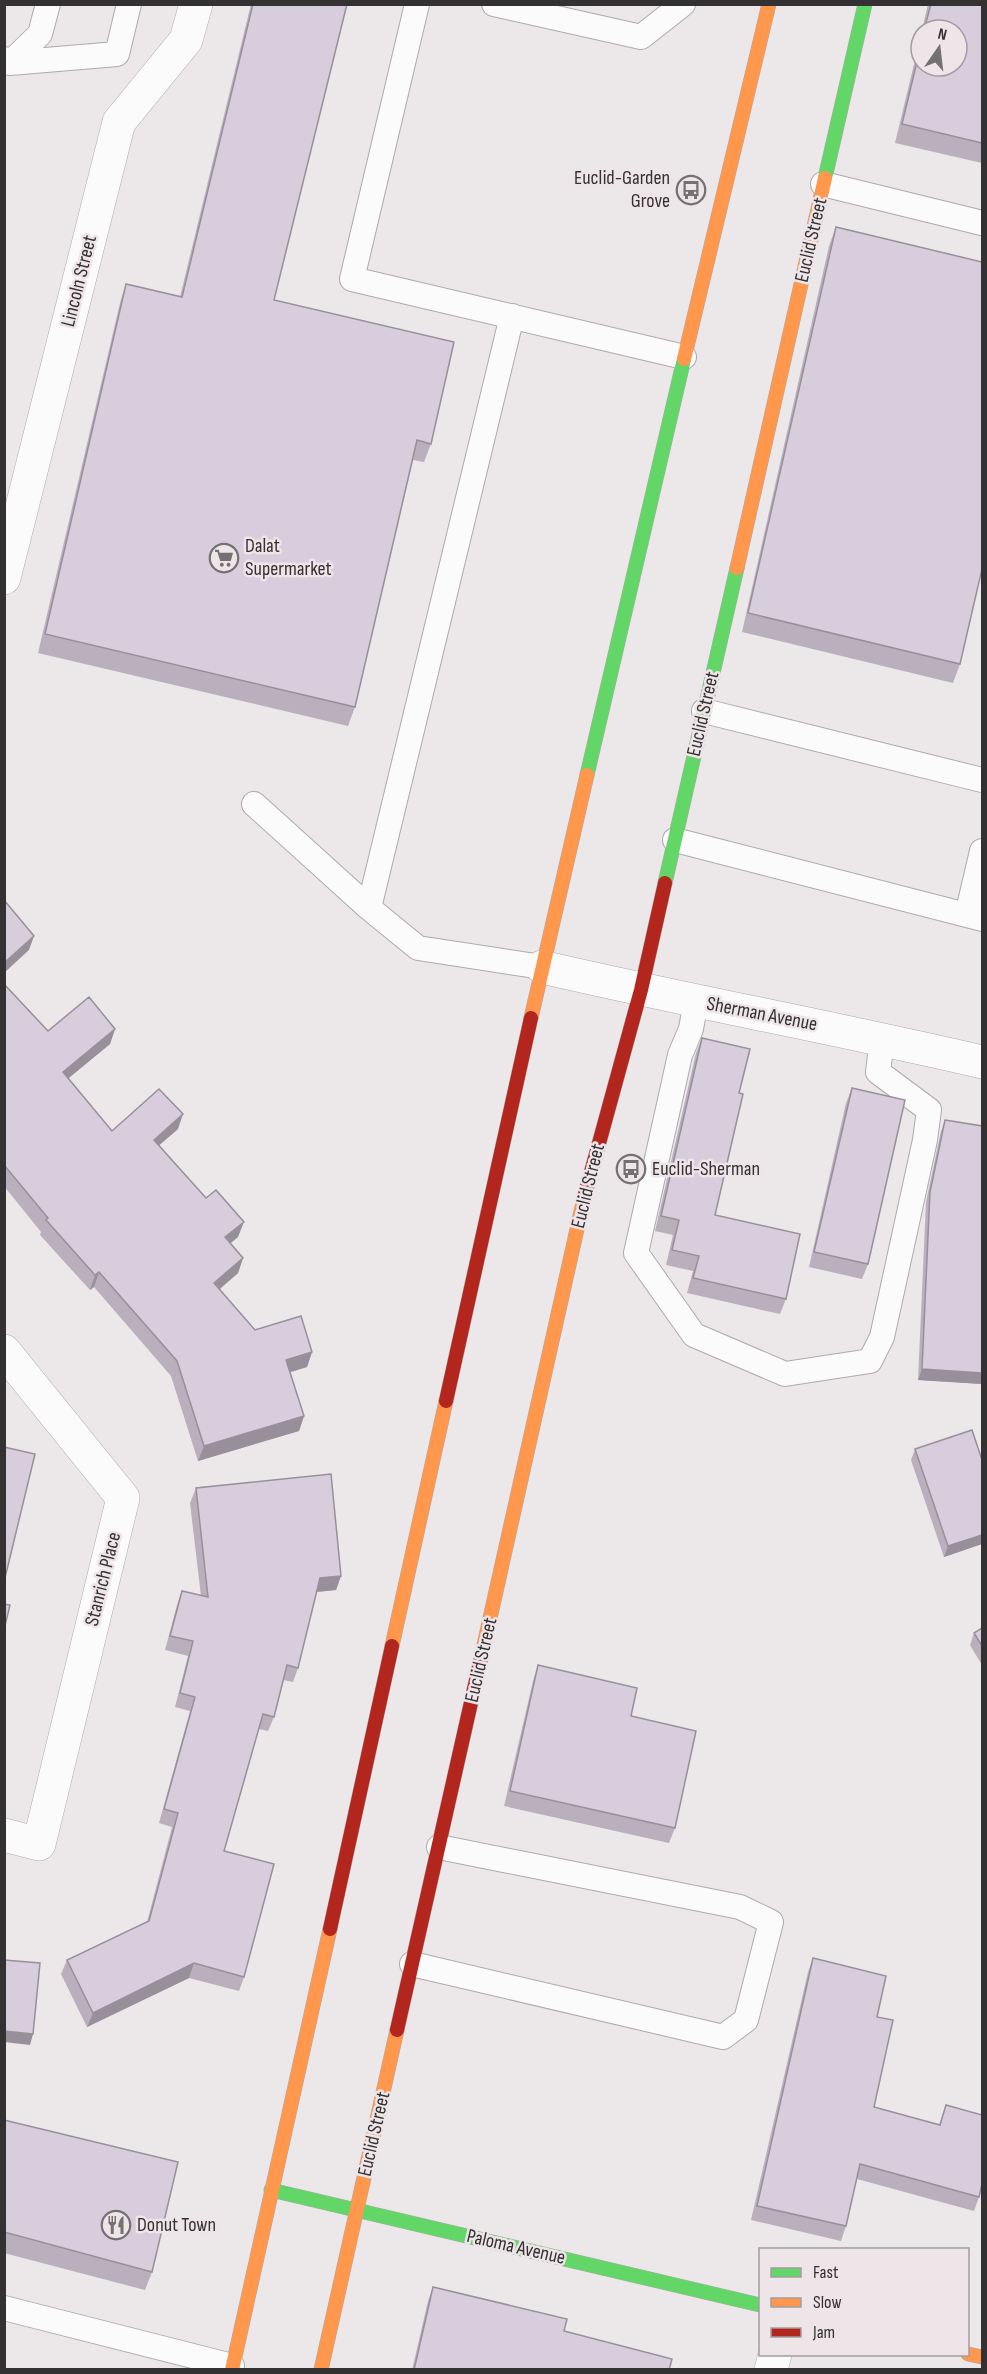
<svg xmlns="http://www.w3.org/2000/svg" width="987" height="2374" font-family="'Sofia Sans Condensed',sans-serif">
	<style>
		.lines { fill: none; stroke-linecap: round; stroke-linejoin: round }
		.lane-casing { stroke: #aeaaac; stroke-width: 26 }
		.street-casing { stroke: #aeaaac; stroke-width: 34 }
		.fast-casing { stroke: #aeaaac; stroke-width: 15 }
		.slow-casing { stroke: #aeaaac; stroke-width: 15 }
		.jam-casing { stroke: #aeaaac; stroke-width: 15 }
		.lane { stroke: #fcfbfc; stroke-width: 24 }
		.street { stroke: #fcfbfc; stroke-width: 33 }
		.fast { stroke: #63d668; stroke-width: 14 }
		.slow { stroke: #ff974d; stroke-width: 14 }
		.jam { stroke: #b3261e; stroke-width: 14 }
		.wall { fill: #bab0bd }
		.shaded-wall { fill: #97909a }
		.building { fill: #d8cddc; stroke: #97909a; stroke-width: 1.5 }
		.labels { text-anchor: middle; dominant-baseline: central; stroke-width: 5; stroke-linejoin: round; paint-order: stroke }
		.poi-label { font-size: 20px; fill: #343132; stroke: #eee5e9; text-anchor: start }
		.street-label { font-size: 20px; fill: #343132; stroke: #eee5e9 }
	</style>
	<rect width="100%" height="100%" fill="#ece7e9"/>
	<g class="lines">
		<g class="lane-casing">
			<path id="lane" d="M 417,4 L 352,279 L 684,357
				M 494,4 L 641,37 L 683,4
				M 4,59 L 10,63 L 117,54 L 129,4
				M 10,63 L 40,34 L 48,4
				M 823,184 L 982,223
				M 704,711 L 982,780
				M 254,804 L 369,908 L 418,948 L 542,967
				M 675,840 L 982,919
				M 369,908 L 512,316
				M 967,915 L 982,851
				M 696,1001 L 691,1029 L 680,1055 L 636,1253 L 694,1335 L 785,1374 L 870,1361 L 882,1337 L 925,1140 L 929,1110 L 878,1072 L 882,1039
				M 412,1964 L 723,2037 L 746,2020 L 771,1922 L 740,1907 L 439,1847
				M 4,2308 L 232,2366"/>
		</g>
		<g class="street-casing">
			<path id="street" d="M 4,578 L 119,122 L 186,40 L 196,4
				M 542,967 C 688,1001 836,1028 982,1062
				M 4,1351 L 123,1498 L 39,1844 L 4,1835
				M 771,2370 L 775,2354"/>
		</g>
		<g class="fast-casing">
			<path id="fast" d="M 825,178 L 865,4
				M 587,775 L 684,359
				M 665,883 L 737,568
				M 271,2190 L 760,2305"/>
		</g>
		<g class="slow-casing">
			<path id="slow" d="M 684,359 L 769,4
				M 737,568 L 825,178
				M 531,1018 L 587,775
				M 392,1646 L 446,1401
				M 482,1654 L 584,1198
				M 968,2354 L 982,2357
				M 232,2370 L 330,1929
				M 321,2370 L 397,2030"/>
		</g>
		<g class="jam-casing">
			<path id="jam" d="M 584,1198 L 641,990 L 665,883
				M 446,1401 L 531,1018
				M 330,1929 L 392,1646
				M 397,2030 L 482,1654"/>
		</g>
		<use href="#lane" class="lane"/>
		<use href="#street" class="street"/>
		<use href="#fast" class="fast"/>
		<use href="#slow" class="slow"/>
		<use href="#jam" class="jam"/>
	</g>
	<path class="wall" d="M 251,4 L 347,4 L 274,300 L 431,444 L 424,462 L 413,460 L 355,707 L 348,726 L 38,653 L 120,303 L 126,284 L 180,297 Z
		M 928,4 L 982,4 L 982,163 L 895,143 L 921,35 L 921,66 L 957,30 L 922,30 Z
		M 836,227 L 960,664 L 953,683 L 742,632 L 829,246 Z
		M 4,984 L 48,1031 L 115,1029 L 110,1044 L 68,1078 L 112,1131 L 178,1129 L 159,1145 L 238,1237 L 230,1243 L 243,1258 L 238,1273 L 220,1289 L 255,1330 L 312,1352 L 307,1367 L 290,1372 L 304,1416 L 299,1431 L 198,1461 L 171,1376 L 94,1287 L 90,1290 L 40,1235 L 41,1232 L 4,1186 Z
		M 702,1038 L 739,1093 L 715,1215 L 786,1299 L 780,1314 L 687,1293 L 693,1271 L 666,1265 L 673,1235 L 655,1231 L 696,1053 Z
		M 852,1088 L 868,1264 L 862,1279 L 809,1267 L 846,1103 Z
		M 945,1120 L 982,1384 L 918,1380 L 926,1202 L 941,1131 Z
		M 915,1449 L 982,1460 L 982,1544 L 944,1557 L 911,1460 Z
		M 196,1488 L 341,1576 L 336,1590 L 317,1592 L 298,1668 L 293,1682 L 283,1680 L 274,1717 L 268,1731 L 259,1729 L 224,1851 L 244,1977 L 239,1991 L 189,1978 L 87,2027 L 61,1974 L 67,1960 L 147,1922 L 172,1827 L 159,1823 L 190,1711 L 175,1707 L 188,1656 L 165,1650 L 177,1605 L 182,1591 L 201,1596 L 190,1503 Z
		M 982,1628 L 982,1665 L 970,1645 L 974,1633 Z
		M 538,1665 L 631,1716 L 675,1828 L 669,1843 L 504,1806 L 533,1681 Z
		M 813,1958 L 877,2017 L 874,2107 L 939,2125 L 946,2105 L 979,2197 L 974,2211 L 857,2179 L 846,2226 L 841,2241 L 751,2220 L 808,1972 Z
		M 4,2120 L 152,2272 L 145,2290 L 4,2253 Z
		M 433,2287 L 564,2331 L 669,2370 L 412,2370 L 428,2301 Z"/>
	<path class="shaded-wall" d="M 34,936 L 29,950 L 4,973 L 4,963 Z
		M 115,1029 L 110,1044 L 58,1087 L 63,1072 Z
		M 183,1114 L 178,1129 L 148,1155 L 154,1140 Z
		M 244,1222 L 238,1237 L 220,1252 L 225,1237 Z
		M 243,1258 L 238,1273 L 209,1298 L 214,1283 Z
		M 99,1272 L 94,1287 L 90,1290 L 95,1275 Z
		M 312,1352 L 307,1367 L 281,1375 L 286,1360 Z
		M 922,1369 L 982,1373 L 982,1384 L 918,1380 Z
		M 304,1416 L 299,1431 L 198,1461 L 204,1446 Z
		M 982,1535 L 982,1544 L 944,1557 L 948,1546 Z
		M 341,1576 L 336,1590 L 315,1592 L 320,1578 Z
		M 194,1963 L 189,1978 L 87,2027 L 93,2013 Z
		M 4,2031 L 33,2034 L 30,2045 L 4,2042 Z"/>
	<path class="building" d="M 253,4 L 347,4 L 274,300 L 454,342 L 431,444 L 417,440 L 355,707 L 45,634 L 126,284 L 182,297 Z
		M 931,4 L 982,4 L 982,143 L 902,124 L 921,45 L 921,66 L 957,66 L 957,30 L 924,30 Z
		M 836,227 L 982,262 L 982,569 L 960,664 L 748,613 Z
		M 4,900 L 34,936 L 4,963 Z
		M 4,984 L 48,1031 L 89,997 L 115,1029 L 63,1072 L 112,1131 L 159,1089 L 183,1114 L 154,1140 L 206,1198 L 216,1190 L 244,1222 L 225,1237 L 243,1258 L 214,1283 L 255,1330 L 301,1316 L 312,1352 L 286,1360 L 304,1416 L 204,1446 L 177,1361 L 99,1272 L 95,1275 L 46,1220 L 48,1218 L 4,1165 Z
		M 702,1038 L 750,1049 L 739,1093 L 743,1094 L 715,1215 L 800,1234 L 786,1299 L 693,1278 L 699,1256 L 672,1250 L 679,1220 L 661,1216 Z
		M 852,1088 L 905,1100 L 868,1264 L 814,1252 Z
		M 945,1120 L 982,1126 L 982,1373 L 922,1369 L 930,1192 Z
		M 972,1430 L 982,1460 L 982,1535 L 948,1546 L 915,1449 Z
		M 4,1447 L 35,1454 L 4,1582 Z
		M 331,1474 L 341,1576 L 320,1578 L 298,1668 L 287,1665 L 274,1717 L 263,1714 L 224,1851 L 274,1864 L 244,1977 L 194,1963 L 93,2013 L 67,1960 L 149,1921 L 178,1813 L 164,1809 L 195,1697 L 180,1693 L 193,1641 L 170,1636 L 182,1591 L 208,1597 L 196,1488 Z
		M 4,1604 L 10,1605 L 4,1630 Z
		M 982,1628 L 982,1646 L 974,1633 Z
		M 538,1665 L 637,1688 L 631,1716 L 696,1731 L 675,1828 L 510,1791 Z
		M 813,1958 L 886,1976 L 877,2017 L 893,2020 L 874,2107 L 940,2125 L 946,2105 L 982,2115 L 982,2184 L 979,2197 L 860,2164 L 846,2226 L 757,2206 Z
		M 4,1960 L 40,1963 L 33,2034 L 4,2031 Z
		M 4,2120 L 178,2162 L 152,2272 L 4,2232 Z
		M 433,2287 L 567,2319 L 564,2331 L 672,2359 L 669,2370 L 414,2370 Z"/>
	<defs>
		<g id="bus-ring" transform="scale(1.5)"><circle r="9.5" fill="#eee5e9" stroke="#747172" stroke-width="1.5"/><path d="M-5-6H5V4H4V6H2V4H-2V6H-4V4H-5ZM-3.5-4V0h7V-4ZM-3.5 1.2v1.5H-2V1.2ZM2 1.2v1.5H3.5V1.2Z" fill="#747172"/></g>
		<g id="supermarket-ring" transform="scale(1.5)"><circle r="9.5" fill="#eee5e9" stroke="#747172" stroke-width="1.5"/><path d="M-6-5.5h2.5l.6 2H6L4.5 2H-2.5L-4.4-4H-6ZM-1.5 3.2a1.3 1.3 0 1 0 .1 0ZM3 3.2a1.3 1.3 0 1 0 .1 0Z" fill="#747172"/></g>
		<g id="restaurant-ring" transform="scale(1.5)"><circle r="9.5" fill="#eee5e9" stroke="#747172" stroke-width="1.5"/><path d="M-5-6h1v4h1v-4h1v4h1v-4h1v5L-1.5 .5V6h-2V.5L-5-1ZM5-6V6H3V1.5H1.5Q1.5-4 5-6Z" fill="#747172"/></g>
	</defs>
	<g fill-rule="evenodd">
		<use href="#bus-ring" x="691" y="190"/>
		<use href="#supermarket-ring" x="224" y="558"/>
		<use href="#bus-ring" x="631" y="1169"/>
		<use href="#restaurant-ring" x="116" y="2225"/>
	</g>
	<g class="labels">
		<g class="poi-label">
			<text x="670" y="178" text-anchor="end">Euclid-Garden<tspan x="670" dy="23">Grove</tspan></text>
			<text x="245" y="546">Dalat<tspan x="245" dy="23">Supermarket</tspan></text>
			<text x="652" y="1169">Euclid-Sherman</text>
			<text x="137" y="2225">Donut Town</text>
		</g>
		<g class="street-label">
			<text transform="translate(811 240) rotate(-77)">Euclid Street</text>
			<text transform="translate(79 281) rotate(-76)">Lincoln Street</text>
			<text transform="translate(703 714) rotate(-77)">Euclid Street</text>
			<text transform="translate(762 1014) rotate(11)">Sherman Avenue</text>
			<text transform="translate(588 1186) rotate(-76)">Euclid Street</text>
			<text transform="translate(103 1579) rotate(-76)">Stanrich Place</text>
			<text transform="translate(481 1660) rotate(-77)">Euclid Street</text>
			<text transform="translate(374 2134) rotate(-77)">Euclid Street</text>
			<text transform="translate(516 2247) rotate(13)">Paloma Avenue</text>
		</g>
	</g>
	<rect width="987" height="2374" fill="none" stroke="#343132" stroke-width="12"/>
	<rect x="759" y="2248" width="210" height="108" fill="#eee5e9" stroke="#a49da0" stroke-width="1.5"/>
	<rect x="771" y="2268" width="30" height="9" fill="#63d668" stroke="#a49da0" stroke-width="1.5"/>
	<text x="813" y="2278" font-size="18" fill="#343132">Fast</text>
	<rect x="771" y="2298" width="30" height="9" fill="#ff974d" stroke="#a49da0" stroke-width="1.5"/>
	<text x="813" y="2308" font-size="18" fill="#343132">Slow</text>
	<rect x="771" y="2328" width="30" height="9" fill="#b3261e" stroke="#a49da0" stroke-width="1.5"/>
	<text x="813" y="2338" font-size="18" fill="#343132">Jam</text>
	<g transform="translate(939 48) rotate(14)"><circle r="28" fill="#eee5e9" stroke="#a49da0" stroke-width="1.5"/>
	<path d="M0-4.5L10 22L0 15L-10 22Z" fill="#747172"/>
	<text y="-9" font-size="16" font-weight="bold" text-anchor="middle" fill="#343132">N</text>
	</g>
</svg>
